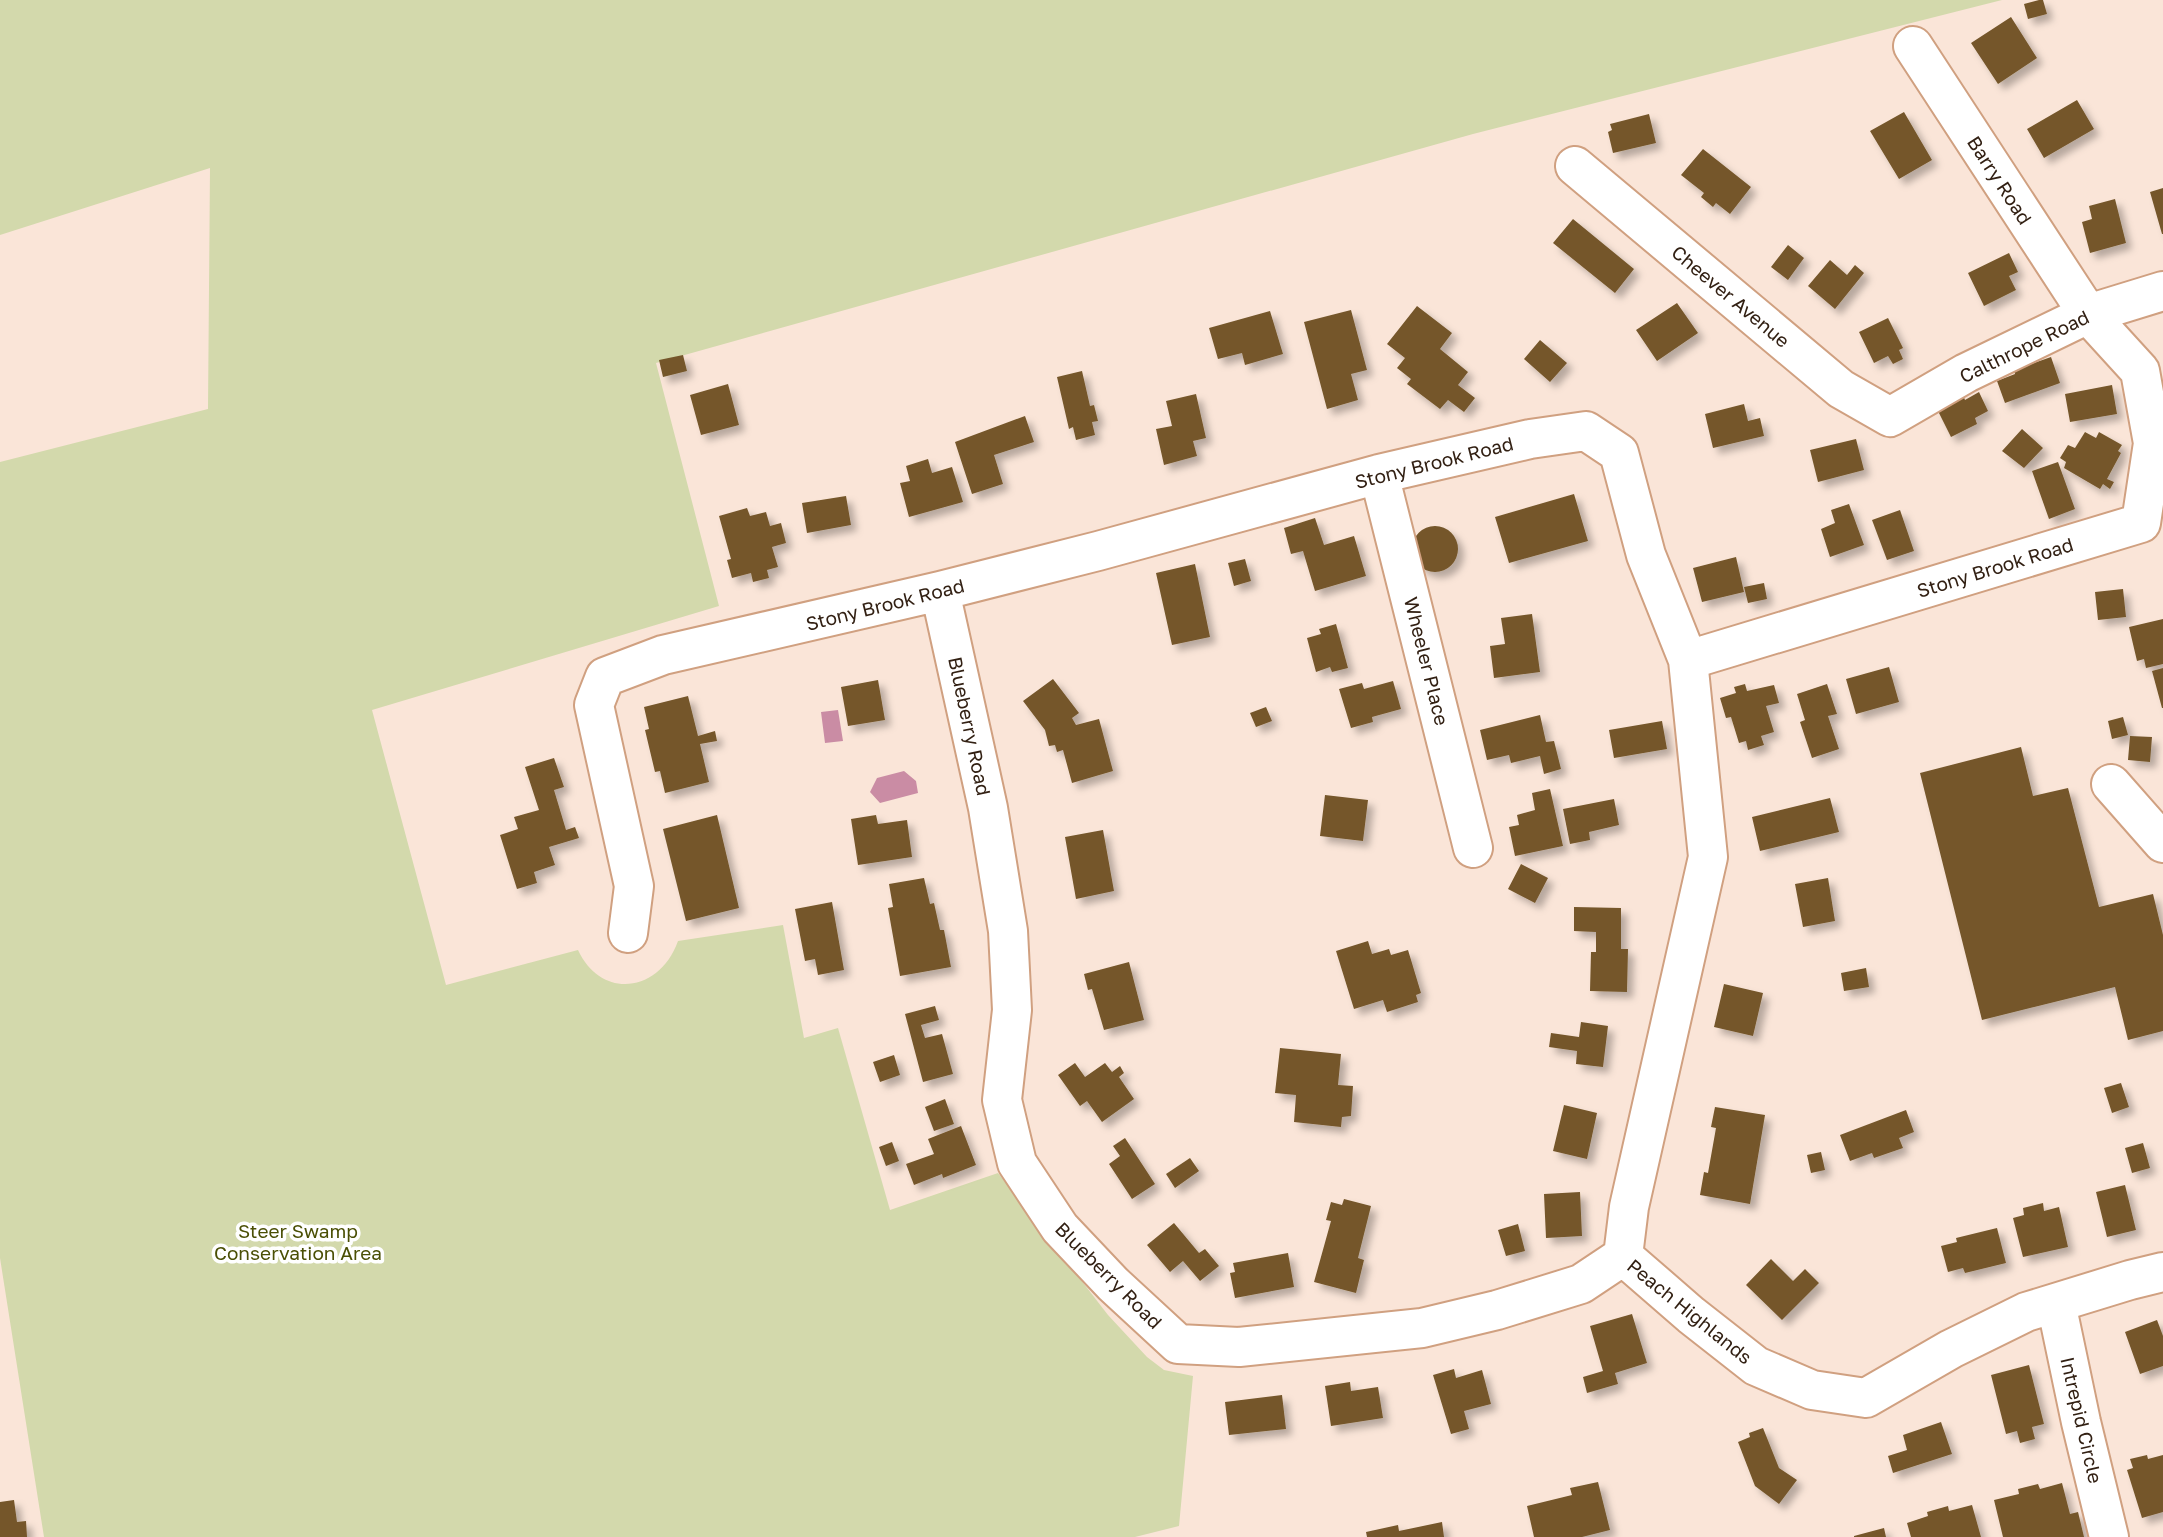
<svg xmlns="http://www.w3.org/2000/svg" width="2163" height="1537" font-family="'Golos Text',sans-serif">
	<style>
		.green { fill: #d3d9ac }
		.water { fill: #ca8ca4 }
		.building { fill: #74562a; filter: url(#shadow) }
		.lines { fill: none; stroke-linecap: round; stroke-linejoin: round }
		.minor-casing { stroke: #d0a080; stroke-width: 42 }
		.minor { stroke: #fff; stroke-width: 38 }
		.labels { text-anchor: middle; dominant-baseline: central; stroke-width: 7; stroke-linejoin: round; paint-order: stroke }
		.street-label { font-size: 19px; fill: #322013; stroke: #fff }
		.park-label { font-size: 19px; fill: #4a4f05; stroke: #fff }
	</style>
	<defs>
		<filter id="shadow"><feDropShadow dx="6" dy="6" stdDeviation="3.5" flood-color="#0004"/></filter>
	</defs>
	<rect width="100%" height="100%" fill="#fae5d8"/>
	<path class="green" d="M 0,0 L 2002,0 L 1473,134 L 656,363 L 719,606 L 372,710 L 446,985 L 578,950 C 602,1001 660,992 678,941 L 783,925 L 804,1038 L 838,1028 L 890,1210 L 998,1173 L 1108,1315 L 1147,1357 L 1164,1370 L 1193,1376 L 1179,1526 L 1135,1537 L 44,1537 L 0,1258 L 0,462 L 208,409 L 210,168 L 0,235 Z"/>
	<path class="water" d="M 838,710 L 843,741 L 825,743 L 821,712 Z
		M 904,771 L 916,781 L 918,793 L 880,803 L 870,792 L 877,778 Z"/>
	<path class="building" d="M 2039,0 L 2043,0 L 2047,14 L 2028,19 L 2024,4 Z
		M 2011,17 L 2037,58 L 1998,84 L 1971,43 Z
		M 2077,100 L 2094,129 L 2044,158 L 2027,129 Z
		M 1904,112 L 1932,160 L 1899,179 L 1870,131 Z
		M 1649,114 L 1656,143 L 1613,153 L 1608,132 L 1612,130 L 1610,124 Z
		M 1703,149 L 1751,187 L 1730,214 L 1716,203 L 1713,207 L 1701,197 L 1704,193 L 1681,175 Z
		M 2163,188 L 2163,234 L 2162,234 L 2150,192 Z
		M 2115,199 L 2126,243 L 2090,253 L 2082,222 L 2092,219 L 2089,206 Z
		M 1573,219 L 1634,269 L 1615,293 L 1553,243 Z
		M 1788,245 L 1804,258 L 1788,280 L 1771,267 Z
		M 2009,253 L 2018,272 L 2009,276 L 2016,290 L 1984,306 L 1968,273 Z
		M 1830,260 L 1847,275 L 1855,265 L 1864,273 L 1835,309 L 1808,286 Z
		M 1677,303 L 1698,333 L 1657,361 L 1636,330 Z
		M 1417,306 L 1452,333 L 1440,349 L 1468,372 L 1458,385 L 1475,398 L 1464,412 L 1448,400 L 1440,409 L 1407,384 L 1411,379 L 1397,368 L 1405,358 L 1387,344 Z
		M 1351,310 L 1367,370 L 1351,374 L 1358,400 L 1327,409 L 1304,322 Z
		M 1270,311 L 1283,354 L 1245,365 L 1242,353 L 1218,359 L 1209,328 Z
		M 1888,318 L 1903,348 L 1899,350 L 1903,359 L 1893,364 L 1888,356 L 1874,363 L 1859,332 Z
		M 1540,340 L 1567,363 L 1550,382 L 1524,359 Z
		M 683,355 L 687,371 L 663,377 L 659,360 Z
		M 2051,357 L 2060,383 L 2005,403 L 1997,381 L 2015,374 L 2014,370 Z
		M 1082,371 L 1090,406 L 1094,405 L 1098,421 L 1092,422 L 1095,435 L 1076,440 L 1073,427 L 1069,429 L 1057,377 Z
		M 728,384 L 739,425 L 701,435 L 690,395 Z
		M 2112,385 L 2117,414 L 2070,422 L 2065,394 Z
		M 1979,392 L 1988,411 L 1975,418 L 1977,424 L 1951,437 L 1937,409 L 1963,395 L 1965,400 Z
		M 1196,394 L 1206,438 L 1193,441 L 1197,456 L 1164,465 L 1156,429 L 1172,426 L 1166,401 Z
		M 1744,404 L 1748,421 L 1760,418 L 1764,436 L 1713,448 L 1705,414 Z
		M 1025,416 L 1034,442 L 994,455 L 1003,484 L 972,494 L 955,442 Z
		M 2022,429 L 2043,448 L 2024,468 L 2002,451 Z
		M 2085,432 L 2096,438 L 2099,432 L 2122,445 L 2118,451 L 2121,453 L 2107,479 L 2114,482 L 2110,489 L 2103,484 L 2100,489 L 2064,468 L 2066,462 L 2060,458 L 2068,445 L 2075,448 Z
		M 1856,439 L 1864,470 L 1818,482 L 1810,450 Z
		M 928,459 L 932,473 L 952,467 L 963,502 L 909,517 L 900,483 L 910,481 L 906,466 Z
		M 2058,462 L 2075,509 L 2049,519 L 2032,471 Z
		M 1574,494 L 1588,541 L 1509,563 L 1495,517 Z
		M 846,496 L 851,525 L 807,533 L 802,503 Z
		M 1849,504 L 1864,545 L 1830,557 L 1821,529 L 1835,523 L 1831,510 Z
		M 747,508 L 750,516 L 766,512 L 770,526 L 781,523 L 786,543 L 772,547 L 778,567 L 767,570 L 769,578 L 753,582 L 751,573 L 732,578 L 727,560 L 731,559 L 719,516 Z
		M 1900,510 L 1914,551 L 1887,560 L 1872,520 Z
		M 1315,518 L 1324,545 L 1354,536 L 1366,576 L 1315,591 L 1303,551 L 1291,554 L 1284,528 Z
		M1412 549a23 23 0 1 1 46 0a23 23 0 1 1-46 0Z
		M 1736,557 L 1744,592 L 1702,602 L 1693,568 Z
		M 1245,559 L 1251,581 L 1234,586 L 1228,563 Z
		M 1195,564 L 1210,637 L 1172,645 L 1156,573 Z
		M 1764,583 L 1767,599 L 1748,603 L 1744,587 Z
		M 2123,589 L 2126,617 L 2098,620 L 2095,592 Z
		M 1532,614 L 1540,672 L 1494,678 L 1490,646 L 1505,644 L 1501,618 Z
		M 2163,619 L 2163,664 L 2146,668 L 2144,659 L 2137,661 L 2129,627 Z
		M 1336,624 L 1348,668 L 1332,672 L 1330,667 L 1316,672 L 1307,638 L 1321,634 L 1319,629 Z
		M 1889,667 L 1899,702 L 1856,714 L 1846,679 Z
		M 2163,668 L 2163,708 L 2162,708 L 2152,671 Z
		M 1053,679 L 1079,713 L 1072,718 L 1076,725 L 1099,719 L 1113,771 L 1072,783 L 1063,750 L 1057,752 L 1055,745 L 1049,746 L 1045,730 L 1023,701 Z
		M 878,680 L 885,720 L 848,726 L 841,687 Z
		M 1393,681 L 1401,709 L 1372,717 L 1373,722 L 1351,728 L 1339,689 L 1362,683 L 1364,689 Z
		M 1745,684 L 1747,691 L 1774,685 L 1779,703 L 1766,706 L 1774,732 L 1761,736 L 1764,745 L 1748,750 L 1746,741 L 1739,743 L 1731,717 L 1726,718 L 1720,698 L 1736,693 L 1734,687 Z
		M 1827,684 L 1837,714 L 1828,716 L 1839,749 L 1812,758 L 1800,722 L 1805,720 L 1797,694 Z
		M 688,696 L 698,736 L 715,731 L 717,741 L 700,744 L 709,782 L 665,793 L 660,771 L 655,772 L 645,730 L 649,729 L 644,707 Z
		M 1266,707 L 1272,721 L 1256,727 L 1250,713 Z
		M 1540,715 L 1546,742 L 1554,741 L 1561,769 L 1544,774 L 1540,756 L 1511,763 L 1509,755 L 1487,760 L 1480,730 Z
		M 2123,717 L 2128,735 L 2112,739 L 2108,721 Z
		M 1662,721 L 1667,749 L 1614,758 L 1609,730 Z
		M 2130,736 L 2152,737 L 2150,762 L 2128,760 Z
		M 2021,747 L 2033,796 L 2068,788 L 2099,907 L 2153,894 L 2163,935 L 2163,1031 L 2128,1040 L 2115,987 L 1982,1020 L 1920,773 Z
		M 554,758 L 564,787 L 554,790 L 566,830 L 575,827 L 579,838 L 549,847 L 555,865 L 534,872 L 537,883 L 517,889 L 500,835 L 518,829 L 514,817 L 539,810 L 525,767 Z
		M 1550,789 L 1563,846 L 1515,856 L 1509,827 L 1519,825 L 1517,815 L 1535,810 L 1532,793 Z
		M 1325,795 L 1368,800 L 1363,841 L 1320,836 Z
		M 1830,798 L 1839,832 L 1760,851 L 1752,817 Z
		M 1614,799 L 1619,825 L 1589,832 L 1590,840 L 1570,844 L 1563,809 Z
		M 717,815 L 739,908 L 686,921 L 663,829 Z
		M 876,815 L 878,824 L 907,820 L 912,857 L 858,865 L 851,819 Z
		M 1103,830 L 1114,891 L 1076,899 L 1065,837 Z
		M 1521,864 L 1548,878 L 1535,903 L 1508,889 Z
		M 924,878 L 930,904 L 934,903 L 940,930 L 944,930 L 951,967 L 900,976 L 888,908 L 893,907 L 889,884 Z
		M 1828,878 L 1835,921 L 1803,927 L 1795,884 Z
		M 832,902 L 844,970 L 818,975 L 815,959 L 805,961 L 795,909 Z
		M 1574,907 L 1621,908 L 1621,949 L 1628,949 L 1627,992 L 1590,991 L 1591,952 L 1596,952 L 1596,932 L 1574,931 Z
		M 1368,941 L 1372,954 L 1389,949 L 1391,955 L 1408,950 L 1421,993 L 1416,995 L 1418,1002 L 1387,1012 L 1383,1000 L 1354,1009 L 1336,951 Z
		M 1129,962 L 1144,1020 L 1104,1030 L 1092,989 L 1088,990 L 1084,974 Z
		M 1866,968 L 1869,987 L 1844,991 L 1841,973 Z
		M 1724,984 L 1763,993 L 1753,1036 L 1714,1027 Z
		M 935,1006 L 939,1020 L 921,1025 L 925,1038 L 942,1034 L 953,1074 L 923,1082 L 905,1014 Z
		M 1581,1022 L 1608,1026 L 1603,1067 L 1576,1064 L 1577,1051 L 1549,1047 L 1551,1033 L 1579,1037 Z
		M 1280,1048 L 1341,1054 L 1338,1085 L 1353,1086 L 1351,1116 L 1342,1117 L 1341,1127 L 1294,1122 L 1296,1095 L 1275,1093 Z
		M 894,1055 L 900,1075 L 880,1082 L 873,1062 Z
		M 1075,1063 L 1085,1077 L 1105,1063 L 1112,1072 L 1120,1066 L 1124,1073 L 1119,1077 L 1134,1099 L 1102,1122 L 1087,1101 L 1080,1106 L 1058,1075 Z
		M 2121,1083 L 2129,1107 L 2112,1113 L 2104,1088 Z
		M 945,1099 L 954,1124 L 934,1131 L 925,1107 Z
		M 1564,1105 L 1597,1113 L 1587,1159 L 1553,1151 Z
		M 1715,1107 L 1765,1115 L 1750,1204 L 1700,1195 L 1704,1172 L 1708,1173 L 1716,1128 L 1711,1127 Z
		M 1906,1110 L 1914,1132 L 1899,1138 L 1903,1148 L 1874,1158 L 1872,1153 L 1850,1161 L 1840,1135 Z
		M 961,1126 L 976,1165 L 943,1178 L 942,1174 L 914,1185 L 906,1164 L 934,1154 L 928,1139 Z
		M 1125,1138 L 1155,1184 L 1132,1199 L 1109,1164 L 1120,1156 L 1113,1146 Z
		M 892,1142 L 899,1161 L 886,1166 L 879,1147 Z
		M 2143,1143 L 2150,1168 L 2132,1173 L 2125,1148 Z
		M 1821,1152 L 1825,1170 L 1811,1173 L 1807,1155 Z
		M 1190,1158 L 1199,1171 L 1175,1188 L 1166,1174 Z
		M 2125,1185 L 2136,1230 L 2107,1237 L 2096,1192 Z
		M 1580,1192 L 1582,1236 L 1546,1238 L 1544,1194 Z
		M 1344,1199 L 1371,1206 L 1358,1258 L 1364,1260 L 1356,1293 L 1314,1282 L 1331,1221 L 1326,1220 L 1331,1202 L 1342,1205 Z
		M 2043,1203 L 2044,1211 L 2059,1207 L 2068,1247 L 2023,1257 L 2013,1218 L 2024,1215 L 2023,1208 Z
		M 1174,1223 L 1199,1253 L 1205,1249 L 1219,1266 L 1200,1281 L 1183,1261 L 1170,1272 L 1147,1245 Z
		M 1518,1224 L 1525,1251 L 1506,1256 L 1498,1230 Z
		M 1997,1228 L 2006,1263 L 1965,1273 L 1963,1268 L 1948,1272 L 1941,1246 L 1957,1242 L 1956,1238 Z
		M 1288,1253 L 1294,1287 L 1235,1298 L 1230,1273 L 1235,1272 L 1233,1263 Z
		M 1771,1259 L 1793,1281 L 1805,1269 L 1819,1283 L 1782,1320 L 1746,1285 Z
		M 1632,1314 L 1647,1363 L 1615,1373 L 1618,1384 L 1587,1393 L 1583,1377 L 1603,1371 L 1590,1326 Z
		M 2157,1320 L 2163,1336 L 2163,1366 L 2140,1374 L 2125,1332 Z
		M 2029,1365 L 2044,1424 L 2032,1427 L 2035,1439 L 2020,1443 L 2017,1431 L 2006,1434 L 1991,1375 Z
		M 1454,1369 L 1456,1378 L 1482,1370 L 1491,1404 L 1464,1411 L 1469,1429 L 1451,1434 L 1433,1375 Z
		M 1350,1382 L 1351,1391 L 1378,1387 L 1383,1418 L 1331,1426 L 1325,1386 Z
		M 1282,1395 L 1286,1429 L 1229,1435 L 1225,1402 Z
		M 1941,1422 L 1952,1454 L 1893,1473 L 1888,1456 L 1907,1450 L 1903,1435 Z
		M 1763,1428 L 1779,1468 L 1797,1480 L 1779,1504 L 1755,1486 L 1738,1442 L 1750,1437 L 1749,1433 Z
		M 2147,1455 L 2148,1459 L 2163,1455 L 2163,1512 L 2142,1518 L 2127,1470 L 2133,1468 L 2130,1459 Z
		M 1598,1482 L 1610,1530 L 1582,1537 L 1534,1537 L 1527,1506 L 1572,1495 L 1570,1488 Z
		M 2062,1483 L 2070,1514 L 2078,1512 L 2084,1537 L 2003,1537 L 1994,1500 L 2019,1494 L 2018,1489 L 2038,1484 L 2040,1489 Z
		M 14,1500 L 17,1522 L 26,1521 L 27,1537 L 0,1537 L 0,1502 Z
		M 1972,1505 L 1981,1537 L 1911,1537 L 1907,1523 L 1928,1516 L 1927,1512 L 1948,1506 L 1949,1511 Z
		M 1442,1522 L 1444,1537 L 1367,1537 L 1366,1532 L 1398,1525 L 1399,1531 Z
		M 1884,1528 L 1886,1537 L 1854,1537 L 1854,1536 Z"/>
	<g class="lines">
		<g class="minor-casing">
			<path id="minor" d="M 1575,166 L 1841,389 L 1890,417 L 1966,373 L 2088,314 L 2163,291
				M 1379,474 L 1473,848
				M 940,591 L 988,808 L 1008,931 L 1012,1010 L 1002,1100 L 1017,1163 L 1060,1228 L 1113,1284 L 1178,1344 L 1239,1347 L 1422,1328 L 1497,1310 L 1581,1284 L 1623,1256
				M 1688,660 L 1708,857 L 1629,1207 L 1623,1256 L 1691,1315 L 1756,1366 L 1812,1390 L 1866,1398 L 1951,1349 L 2026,1312 L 2130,1280 L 2163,1272
				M 2111,784 L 2163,843
				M 628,933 L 634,886 L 594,705 L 605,677 L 663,655 L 940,591 L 1098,551 L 1379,474 L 1530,439 L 1586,431 L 1619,453 L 1646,555 L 1688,660 L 2141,523 L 2153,443 L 2140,371 L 2088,314 L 1913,46
				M 2056,1303 L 2081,1422 L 2109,1537"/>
		</g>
		<use href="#minor" class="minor"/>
	</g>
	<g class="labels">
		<g class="street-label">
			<text transform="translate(2000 180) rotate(57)">Barry Road</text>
			<text transform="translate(1731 296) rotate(40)">Cheever Avenue</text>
			<text transform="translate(2024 346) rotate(-26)">Calthrope Road</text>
			<text transform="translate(1434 462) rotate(-14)">Stony Brook Road</text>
			<text transform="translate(1995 567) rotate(-17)">Stony Brook Road</text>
			<text transform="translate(885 604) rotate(-14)">Stony Brook Road</text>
			<text transform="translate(1427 661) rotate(76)">Wheeler Place</text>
			<text transform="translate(970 726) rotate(78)">Blueberry Road</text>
			<text transform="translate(1109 1275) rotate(45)">Blueberry Road</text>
			<text transform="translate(1690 1311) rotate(39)">Peach Highlands</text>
			<text transform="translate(2082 1420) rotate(77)">Intrepid Circle</text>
		</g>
		<g class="park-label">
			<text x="298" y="1230">Steer Swamp<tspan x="298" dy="22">Conservation Area</tspan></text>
		</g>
	</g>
</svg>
